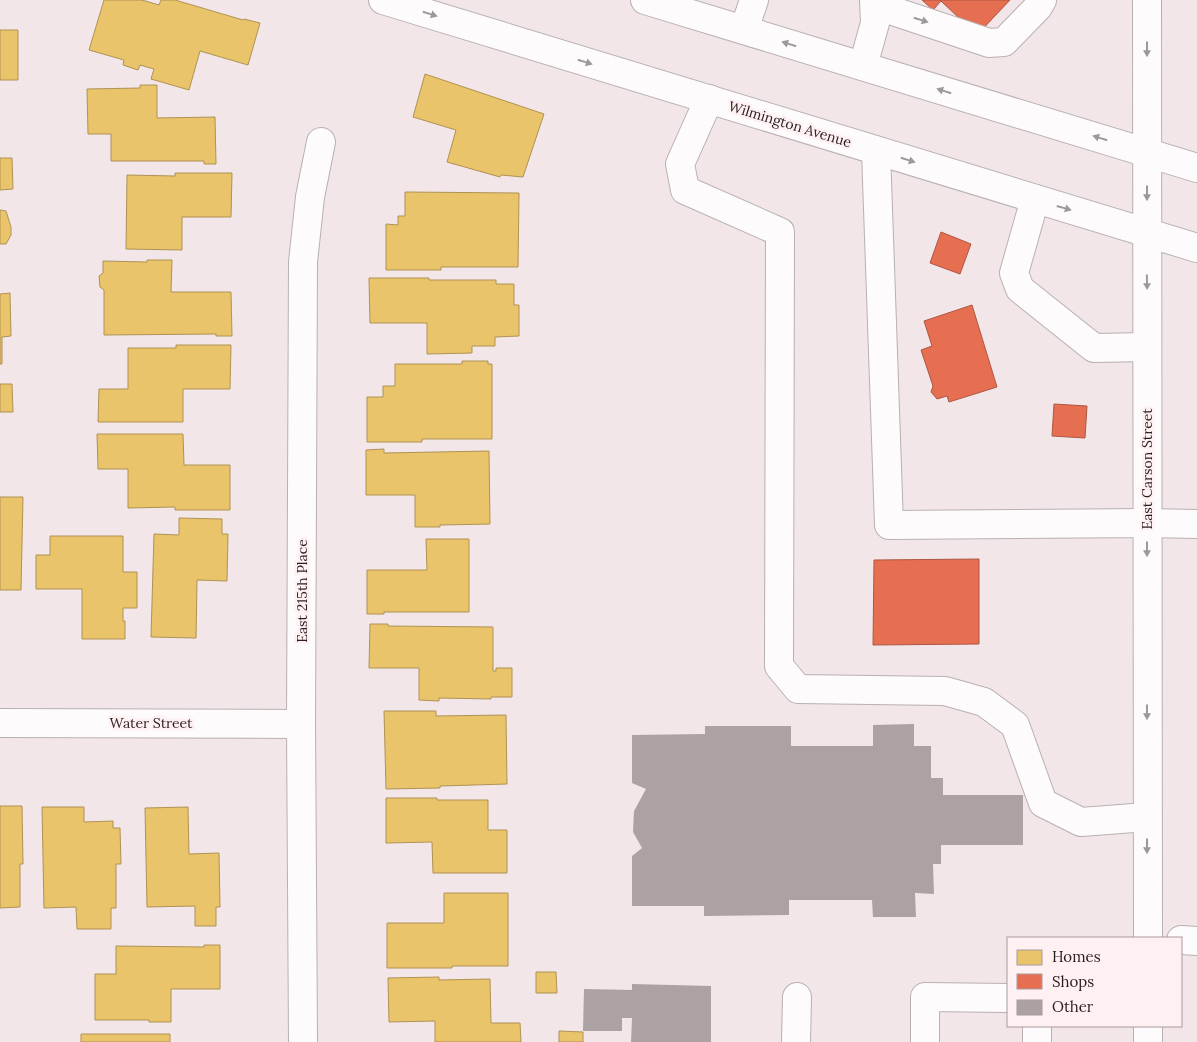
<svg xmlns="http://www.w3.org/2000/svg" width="1197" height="1042" font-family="Lora,serif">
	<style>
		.homes { fill: #e9c46a; stroke: #af9254 }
		.shops { fill: #e76f51; stroke: #ad5742 }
		.building { fill: #aca2a4 }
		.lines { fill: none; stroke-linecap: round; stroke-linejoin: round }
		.minor-casing { stroke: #b9b0b2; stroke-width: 30 }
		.major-casing { stroke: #b9b0b2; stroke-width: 30 }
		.minor { stroke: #fdfbfc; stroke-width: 28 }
		.major { stroke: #fdfbfc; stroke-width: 28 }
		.oneway { fill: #9d9899 }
		.labels { text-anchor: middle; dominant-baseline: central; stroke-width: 5; stroke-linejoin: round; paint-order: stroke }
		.street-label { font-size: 14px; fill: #271e20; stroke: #fff0f2 }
	</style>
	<rect width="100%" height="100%" fill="#f2e6e8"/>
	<path class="homes" d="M 104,0 L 142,0 L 159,5 L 161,0 L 175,0 L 243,20 L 244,19 L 260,23 L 248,65 L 200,51 L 189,90 L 151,79 L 154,69 L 140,65 L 138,70 L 123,65 L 124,60 L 89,50 Z
		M 0,30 L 18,30 L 18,80 L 0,80 Z
		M 425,74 L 544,114 L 523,177 L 501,175 L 500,177 L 447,162 L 456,130 L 413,117 Z
		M 140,85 L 157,85 L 157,118 L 215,117 L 216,164 L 204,164 L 204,161 L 111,161 L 111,134 L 88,134 L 87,89 L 140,88 Z
		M 0,158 L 12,158 L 13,189 L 0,190 Z
		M 175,173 L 232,173 L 231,217 L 182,217 L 182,250 L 126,249 L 127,175 L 175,176 Z
		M 405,192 L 519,193 L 518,267 L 441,267 L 441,270 L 386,270 L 386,224 L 398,225 L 398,216 L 405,216 Z
		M 0,210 L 6,211 L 11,227 L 11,235 L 6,244 L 0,244 Z
		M 147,260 L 172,260 L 171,292 L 231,292 L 232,336 L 216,336 L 216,334 L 104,335 L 104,290 L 100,287 L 99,276 L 103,273 L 103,261 L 147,262 Z
		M 369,278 L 429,278 L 429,280 L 496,280 L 496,284 L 514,284 L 514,305 L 519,305 L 519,336 L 495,337 L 495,346 L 472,346 L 472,353 L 427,354 L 427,323 L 370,323 Z
		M 10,293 L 11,336 L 2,337 L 2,364 L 0,364 L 0,294 Z
		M 176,345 L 231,345 L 230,389 L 183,389 L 183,422 L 98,422 L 99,389 L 128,389 L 128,348 L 176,348 Z
		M 462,361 L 488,361 L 488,364 L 492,364 L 492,439 L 422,439 L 422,442 L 367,442 L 367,397 L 383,397 L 383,386 L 395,386 L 395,364 L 462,364 Z
		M 0,384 L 12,384 L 13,412 L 0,412 Z
		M 97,434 L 183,434 L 184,465 L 230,465 L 230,510 L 175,510 L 175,507 L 128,508 L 128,469 L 98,469 Z
		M 384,449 L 384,453 L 489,451 L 490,524 L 440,525 L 440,527 L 415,527 L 415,495 L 366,495 L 366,450 Z
		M 0,497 L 23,497 L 21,590 L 0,590 Z
		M 179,518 L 222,519 L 222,534 L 228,534 L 227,581 L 197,580 L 196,638 L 151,637 L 154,534 L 179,535 Z
		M 50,536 L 123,536 L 123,572 L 137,572 L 137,608 L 123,608 L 123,621 L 125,621 L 125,639 L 82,639 L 82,589 L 36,589 L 36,555 L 50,555 Z
		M 426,539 L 469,539 L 469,612 L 384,612 L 384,614 L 367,614 L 367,570 L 427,570 Z
		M 370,624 L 388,624 L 388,626 L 493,627 L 493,671 L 496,671 L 496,668 L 512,668 L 512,697 L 491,697 L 491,699 L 439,698 L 439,701 L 419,700 L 419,668 L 369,668 Z
		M 384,711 L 436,711 L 436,716 L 506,715 L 507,784 L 440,786 L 440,788 L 386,789 Z
		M 386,798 L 437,798 L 437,800 L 488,800 L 488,830 L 507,830 L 507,873 L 433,873 L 432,842 L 386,843 Z
		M 0,806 L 22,806 L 23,864 L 20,864 L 20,907 L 0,908 Z
		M 42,807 L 84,807 L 84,822 L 113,821 L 113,828 L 120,828 L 121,864 L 116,864 L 116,908 L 111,908 L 111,929 L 77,929 L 76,907 L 44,908 Z
		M 188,807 L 189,854 L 219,853 L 220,907 L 216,907 L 216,926 L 195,926 L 195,906 L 147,907 L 145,808 Z
		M 444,893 L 508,893 L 508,966 L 452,966 L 452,968 L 387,968 L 387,923 L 444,923 Z
		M 204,945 L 220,945 L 220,989 L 171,989 L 171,1022 L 149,1022 L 149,1020 L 95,1020 L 95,974 L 116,974 L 116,946 L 204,947 Z
		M 536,972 L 556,972 L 557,993 L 536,993 Z
		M 439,977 L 439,980 L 490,979 L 491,1023 L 520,1023 L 521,1042 L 435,1042 L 435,1021 L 389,1022 L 388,978 Z
		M 559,1031 L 583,1032 L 583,1042 L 559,1042 Z
		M 81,1034 L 170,1034 L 170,1042 L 81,1042 Z"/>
	<path class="shops" d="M 922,0 L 1010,0 L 977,35 L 941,1 L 933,10 Z
		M 941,232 L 971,244 L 960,274 L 930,263 Z
		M 972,305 L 997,387 L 949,402 L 947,396 L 937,399 L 931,392 L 933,386 L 921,350 L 932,346 L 924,321 Z
		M 1054,404 L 1087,406 L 1085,438 L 1052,436 Z
		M 979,559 L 979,644 L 873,645 L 874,560 Z"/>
	<path class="building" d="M 914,724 L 914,746 L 931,746 L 931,778 L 943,778 L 943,795 L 1023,795 L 1023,845 L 941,845 L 941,864 L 933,864 L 934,894 L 915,893 L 916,917 L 873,917 L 872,900 L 789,900 L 789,915 L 704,916 L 704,906 L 632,906 L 632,856 L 642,848 L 633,832 L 634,811 L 646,789 L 632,783 L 632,735 L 705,734 L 705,726 L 791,726 L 791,746 L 873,746 L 873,725 Z
		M 632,984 L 711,986 L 711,1042 L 631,1042 L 632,1018 L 622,1018 L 622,1031 L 583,1031 L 584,989 L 632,990 Z"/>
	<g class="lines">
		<g class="minor-casing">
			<path id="minor" d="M 875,5 L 989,43 L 1004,42 L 1038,7 L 1042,0
				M 744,30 L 754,0
				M 863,66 L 875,23 L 874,0
				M 709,99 L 680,164 L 685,190 L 780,232 L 779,666 L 798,689 L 945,691 L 984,702 L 1015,725 L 1043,803 L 1081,822 L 1147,817
				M 876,151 L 889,525 L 1147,523 L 1197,524
				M 1035,199 L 1014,273 L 1020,289 L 1094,348 L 1147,347
				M 0,723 L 301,724
				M 1181,940 L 1197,941
				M 303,1042 L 301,724 L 303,262 L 310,197 L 321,142
				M 796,1042 L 797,997
				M 925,1042 L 925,997 L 1008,998
				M 1037,1042 L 1037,1026"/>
		</g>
		<g class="major-casing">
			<path id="major" d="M 383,0 L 1197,248
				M 645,0 L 1197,168
				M 1147,0 L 1148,938
				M 1148,1026 L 1148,1042"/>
		</g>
		<use href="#minor" class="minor"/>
		<use href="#major" class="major"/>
	</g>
	<defs><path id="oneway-solid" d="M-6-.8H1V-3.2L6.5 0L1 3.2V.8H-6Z" transform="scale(1.25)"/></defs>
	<g class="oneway">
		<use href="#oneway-solid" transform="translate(430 14) rotate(17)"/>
		<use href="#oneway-solid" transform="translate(921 20) rotate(18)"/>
		<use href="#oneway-solid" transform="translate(789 44) rotate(-163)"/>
		<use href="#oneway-solid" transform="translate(1147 49) rotate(90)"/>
		<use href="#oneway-solid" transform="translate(585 62) rotate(17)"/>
		<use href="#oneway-solid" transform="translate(944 91) rotate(-163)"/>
		<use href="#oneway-solid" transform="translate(1100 138) rotate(-163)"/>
		<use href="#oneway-solid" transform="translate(908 160) rotate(17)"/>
		<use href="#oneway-solid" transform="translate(1147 193) rotate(90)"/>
		<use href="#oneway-solid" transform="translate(1064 208) rotate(16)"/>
		<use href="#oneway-solid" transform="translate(1147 282) rotate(89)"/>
		<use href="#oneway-solid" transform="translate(1147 549) rotate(90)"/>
		<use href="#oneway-solid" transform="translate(1147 712) rotate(90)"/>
		<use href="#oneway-solid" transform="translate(1147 846) rotate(90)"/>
	</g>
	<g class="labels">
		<g class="street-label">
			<text transform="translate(790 124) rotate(17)">Wilmington Avenue</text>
			<text transform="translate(1147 469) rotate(-90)">East Carson Street</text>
			<text transform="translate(302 591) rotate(-90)">East 215th Place</text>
			<text x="151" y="723">Water Street</text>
		</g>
	</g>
	<rect x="1007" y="937" width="175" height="90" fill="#fff0f2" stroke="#a99c9e"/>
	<rect x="1017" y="950" width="25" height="15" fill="#e9c46a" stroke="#a99c9e"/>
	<text x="1052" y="962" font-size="15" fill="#271e20">Homes</text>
	<rect x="1017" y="974" width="25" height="15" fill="#e76f51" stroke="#a99c9e"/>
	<text x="1052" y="987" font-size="15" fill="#271e20">Shops</text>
	<rect x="1017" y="1000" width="25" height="15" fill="#aca2a4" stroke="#a99c9e"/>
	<text x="1052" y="1012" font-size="15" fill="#271e20">Other</text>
</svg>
